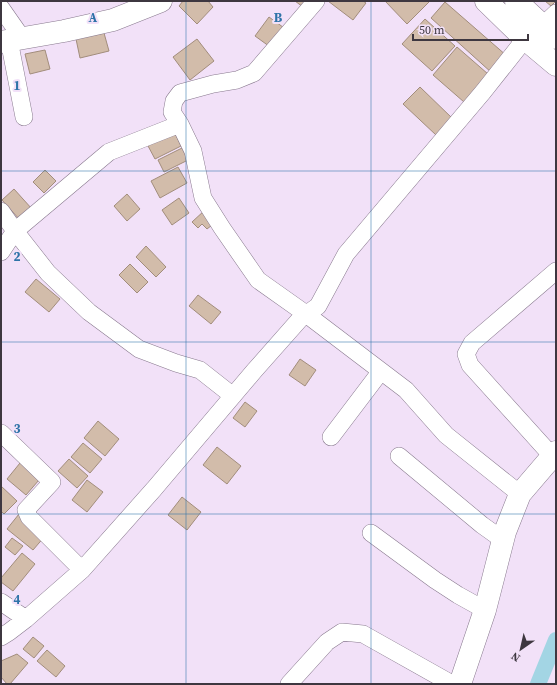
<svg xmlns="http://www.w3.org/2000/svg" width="557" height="685" font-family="'Source Serif 4',serif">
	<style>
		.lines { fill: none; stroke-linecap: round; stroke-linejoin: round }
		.canal { stroke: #a3d5e4; stroke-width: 16 }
		.building { fill: #d2bcaa; stroke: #a28d7c }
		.minor-casing { stroke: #88798e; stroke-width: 18 }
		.tertiary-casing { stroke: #88798e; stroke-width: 23 }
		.primary-casing { stroke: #88798e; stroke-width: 23 }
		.minor { stroke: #fff; stroke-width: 17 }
		.tertiary { stroke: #fff; stroke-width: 22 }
		.primary { stroke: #fff; stroke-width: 22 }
		.grid { fill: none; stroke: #2e73a8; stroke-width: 1; stroke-opacity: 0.55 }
		.grid-label { font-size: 13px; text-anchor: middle; font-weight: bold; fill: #2e73a8; stroke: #f2e1f8; stroke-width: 4; stroke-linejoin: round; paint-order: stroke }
	</style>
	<rect width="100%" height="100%" fill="#f2e1f8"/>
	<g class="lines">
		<path class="canal" d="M 538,684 L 556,640"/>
	</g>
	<path class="building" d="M 183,1 L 208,1 L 213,7 L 197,24 L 179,6 Z
		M 295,1 L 308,1 L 303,7 Z
		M 328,1 L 363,1 L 366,3 L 353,20 Z
		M 385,1 L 430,1 L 407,24 Z
		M 545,1 L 556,1 L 551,6 Z
		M 445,2 L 507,56 L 492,73 L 431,18 Z
		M 269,17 L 287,30 L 273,49 L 255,36 Z
		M 425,19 L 455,46 L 432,71 L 402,44 Z
		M 104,33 L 109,51 L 80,58 L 76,39 Z
		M 197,39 L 214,61 L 190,80 L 173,57 Z
		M 457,47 L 488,74 L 464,102 L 433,75 Z
		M 45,50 L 50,69 L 30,74 L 25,54 Z
		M 420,87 L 452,118 L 436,135 L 403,104 Z
		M 174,131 L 181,146 L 155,159 L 147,144 Z
		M 182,148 L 188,160 L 164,172 L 158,160 Z
		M 178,167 L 187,183 L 160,198 L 151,181 Z
		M 45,170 L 56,181 L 44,193 L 33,182 Z
		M 14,189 L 32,209 L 20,220 L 2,200 Z
		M 127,194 L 140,209 L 127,221 L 114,206 Z
		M 179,198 L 189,213 L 172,225 L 162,210 Z
		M 205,210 L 216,222 L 207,229 L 202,224 L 198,228 L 192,222 Z
		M 146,246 L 166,267 L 156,277 L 136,257 Z
		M 130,264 L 148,282 L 137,293 L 119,275 Z
		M 36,279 L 60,299 L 49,312 L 25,292 Z
		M 198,295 L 221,312 L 211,324 L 189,306 Z
		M 300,359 L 316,370 L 305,386 L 289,375 Z
		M 245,402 L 257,411 L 245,427 L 233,418 Z
		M 98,421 L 119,439 L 105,456 L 84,438 Z
		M 83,443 L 102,459 L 90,473 L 71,457 Z
		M 217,447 L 241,466 L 227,484 L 203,465 Z
		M 69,459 L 88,476 L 77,488 L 58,471 Z
		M 20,463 L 39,480 L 26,495 L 7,479 Z
		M 87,480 L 103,492 L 87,512 L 72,500 Z
		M 1,486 L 17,501 L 4,514 L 1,511 Z
		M 182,497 L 201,512 L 187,530 L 168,515 Z
		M 19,514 L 45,536 L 33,550 L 7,529 Z
		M 12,538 L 23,546 L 15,555 L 5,547 Z
		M 22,553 L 35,564 L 13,591 L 1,582 L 1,578 Z
		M 33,637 L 44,646 L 34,658 L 23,649 Z
		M 47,650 L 65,666 L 56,677 L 37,661 Z
		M 17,654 L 28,663 L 10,684 L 7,684 L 1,677 L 1,661 Z"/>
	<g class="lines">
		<g class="minor-casing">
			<path id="minor" d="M 316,1 L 254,73 L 237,80 L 213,84 L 180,93 L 174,101 L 172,112 L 180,124 L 193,151 L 203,198 L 222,228 L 258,280 L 306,314 L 406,390 L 446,435 L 520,494
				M 1,8 L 22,38
				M 9,40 L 24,117
				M 1,211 L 15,231 L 48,273 L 89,312 L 139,349 L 176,363 L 200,370 L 233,396
				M 1,252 L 15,231 L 109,152 L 180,124
				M 1,433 L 52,482 L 26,510 L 29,517 L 82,570
				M 331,437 L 381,371
				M 399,456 L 482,525 L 503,540
				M 552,456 L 470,365 L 466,354 L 472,343 L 556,271
				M 371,533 L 435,580 L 458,595 L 485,610
				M 1,602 L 26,619
				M 1,637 L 9,632 L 26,619 L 82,570 L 154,489 L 254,371 L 300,319 L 318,306 L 346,254 L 483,92 L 525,39 L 542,26 L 556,13
				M 289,684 L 327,642 L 342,632 L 363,634 L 452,684"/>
		</g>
		<g class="tertiary-casing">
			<path id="tertiary" d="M 1,42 L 64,31 L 113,20 L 161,1
				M 460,684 L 485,610 L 505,532 L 520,494 L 556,452"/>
		</g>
		<g class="primary-casing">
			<path id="primary" d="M 486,1 L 525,39 L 556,65
				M 516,1 L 556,38"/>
		</g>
		<use href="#minor" class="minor"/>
		<use href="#tertiary" class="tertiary"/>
		<use href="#primary" class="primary"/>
	</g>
	<path class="grid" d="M 186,1 L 186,684M 371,1 L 371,684M 1,171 L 556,171M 1,342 L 556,342M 1,514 L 556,514"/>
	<g class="grid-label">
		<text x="93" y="22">A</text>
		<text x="278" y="22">B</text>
		<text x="17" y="90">1</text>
		<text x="17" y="261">2</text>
		<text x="17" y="433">3</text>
		<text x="17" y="604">4</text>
	</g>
	<rect width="557" height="685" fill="none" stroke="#3e3740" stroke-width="4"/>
	<g transform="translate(521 649) rotate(214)" stroke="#f2e1f8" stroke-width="3" paint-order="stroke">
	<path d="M0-3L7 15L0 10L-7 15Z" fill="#3e3740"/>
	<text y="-6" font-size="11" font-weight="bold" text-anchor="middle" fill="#3e3740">N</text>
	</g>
	<path d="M413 34v6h115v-6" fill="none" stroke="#3e3740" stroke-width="2"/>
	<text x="419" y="34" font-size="12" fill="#3e3740" stroke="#f2e1f8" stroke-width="3" paint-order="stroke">50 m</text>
</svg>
